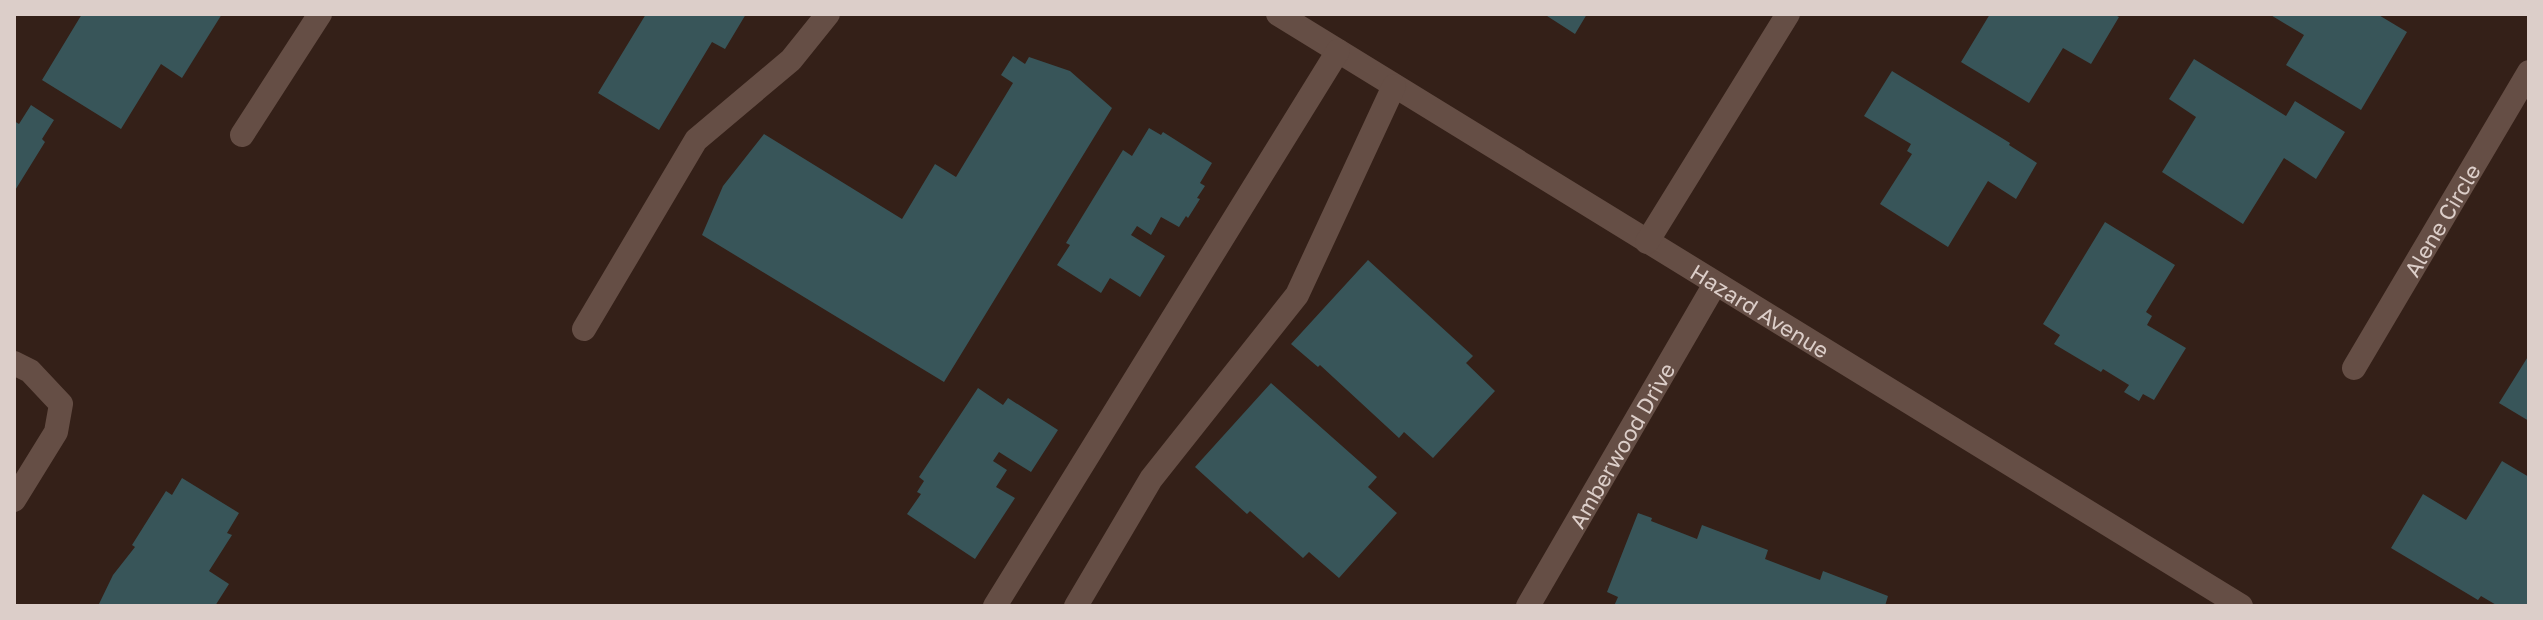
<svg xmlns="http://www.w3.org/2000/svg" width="2543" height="620" font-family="'Golos Text',sans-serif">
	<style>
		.building { fill: #385559 }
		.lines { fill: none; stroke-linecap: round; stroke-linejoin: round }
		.minor { stroke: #654e45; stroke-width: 24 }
		.labels { text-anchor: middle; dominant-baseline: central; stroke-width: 8; stroke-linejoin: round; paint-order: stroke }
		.street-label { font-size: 22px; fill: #dccec9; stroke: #2a160f }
	</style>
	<rect width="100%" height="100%" fill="#342018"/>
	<path class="building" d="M 82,14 L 222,14 L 182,78 L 161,64 L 121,129 L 42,80 Z
		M 646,14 L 746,14 L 725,49 L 712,42 L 659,130 L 598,93 Z
		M 1544,14 L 1587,14 L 1575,34 Z
		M 1990,14 L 2113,14 L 2119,17 L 2091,64 L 2063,48 L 2029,103 L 1961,62 Z
		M 2269,14 L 2377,14 L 2407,32 L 2361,110 L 2286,65 L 2304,35 Z
		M 1013,56 L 1025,64 L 1029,57 L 1070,71 L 1112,108 L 944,382 L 702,235 L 723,186 L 764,134 L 902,219 L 935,164 L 956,177 L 1013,83 L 1001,75 Z
		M 2194,59 L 2286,116 L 2295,101 L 2345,132 L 2316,179 L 2284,158 L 2243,224 L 2162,172 L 2196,117 L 2169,99 Z
		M 1892,71 L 2010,143 L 2009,145 L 2037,163 L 2016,199 L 1988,181 L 1948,247 L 1880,204 L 1912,154 L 1907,151 L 1911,144 L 1864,116 Z
		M 31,105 L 54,120 L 42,139 L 45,142 L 14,192 L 14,121 L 19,124 Z
		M 1149,128 L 1161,135 L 1163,132 L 1212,163 L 1200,183 L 1205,186 L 1197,198 L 1200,199 L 1188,218 L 1186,216 L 1179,227 L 1161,217 L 1151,235 L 1137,226 L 1131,235 L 1165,256 L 1140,297 L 1110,278 L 1101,293 L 1057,265 L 1070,245 L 1066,243 L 1123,150 L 1132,156 Z
		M 2105,222 L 2175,265 L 2146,312 L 2152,316 L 2147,325 L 2186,348 L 2154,400 L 2143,394 L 2139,401 L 2124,392 L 2129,385 L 2103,369 L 2101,372 L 2054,344 L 2060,335 L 2043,324 Z
		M 1368,260 L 1473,356 L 1466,363 L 1495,391 L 1433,458 L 1404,432 L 1399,438 L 1320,365 L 1318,367 L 1291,344 Z
		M 2529,355 L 2529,421 L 2499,403 Z
		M 1271,383 L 1377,477 L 1368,487 L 1397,513 L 1339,578 L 1309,552 L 1303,558 L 1250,511 L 1247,514 L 1195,467 Z
		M 978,388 L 1003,405 L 1008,398 L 1058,430 L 1031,472 L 999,452 L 993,461 L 1007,470 L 996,487 L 1015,498 L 975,559 L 907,514 L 921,494 L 917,492 L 924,481 L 919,477 Z
		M 2502,461 L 2529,477 L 2529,606 L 2498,606 L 2481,596 L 2478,600 L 2391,548 L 2423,494 L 2466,520 Z
		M 182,478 L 239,513 L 227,533 L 232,535 L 209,571 L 229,584 L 215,606 L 98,606 L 113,575 L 135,547 L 132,545 L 166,491 L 172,495 Z
		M 1638,513 L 1652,518 L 1651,521 L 1697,539 L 1702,525 L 1768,550 L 1765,559 L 1820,580 L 1823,571 L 1888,596 L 1885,606 L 1614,606 L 1618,597 L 1607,592 Z"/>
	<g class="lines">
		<g class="minor">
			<path id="s1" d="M 1278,14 L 2241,606"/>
			<path d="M 242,135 L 320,14"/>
			<path d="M 1647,242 L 1788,14"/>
			<path d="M 584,329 L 696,140 L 791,60 L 828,14"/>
			<path d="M 14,363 L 30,371 L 61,404 L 56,432 L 14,500"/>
			<path id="s2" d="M 2354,368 L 2529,72"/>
			<path d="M 995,606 L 1338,51"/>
			<path d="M 1076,606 L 1151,479 L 1297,295 L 1394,86"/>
			<path id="s3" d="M 1528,606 L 1715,284"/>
		</g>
	</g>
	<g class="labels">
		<g class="street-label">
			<text stroke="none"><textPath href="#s2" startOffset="172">Alene Circle</textPath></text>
			<text stroke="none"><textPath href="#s1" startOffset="566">Hazard Avenue</textPath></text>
			<text stroke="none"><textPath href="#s3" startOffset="186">Amberwood Drive</textPath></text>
		</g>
	</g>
	<rect width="2543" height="620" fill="none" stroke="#dccec9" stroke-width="32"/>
</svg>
